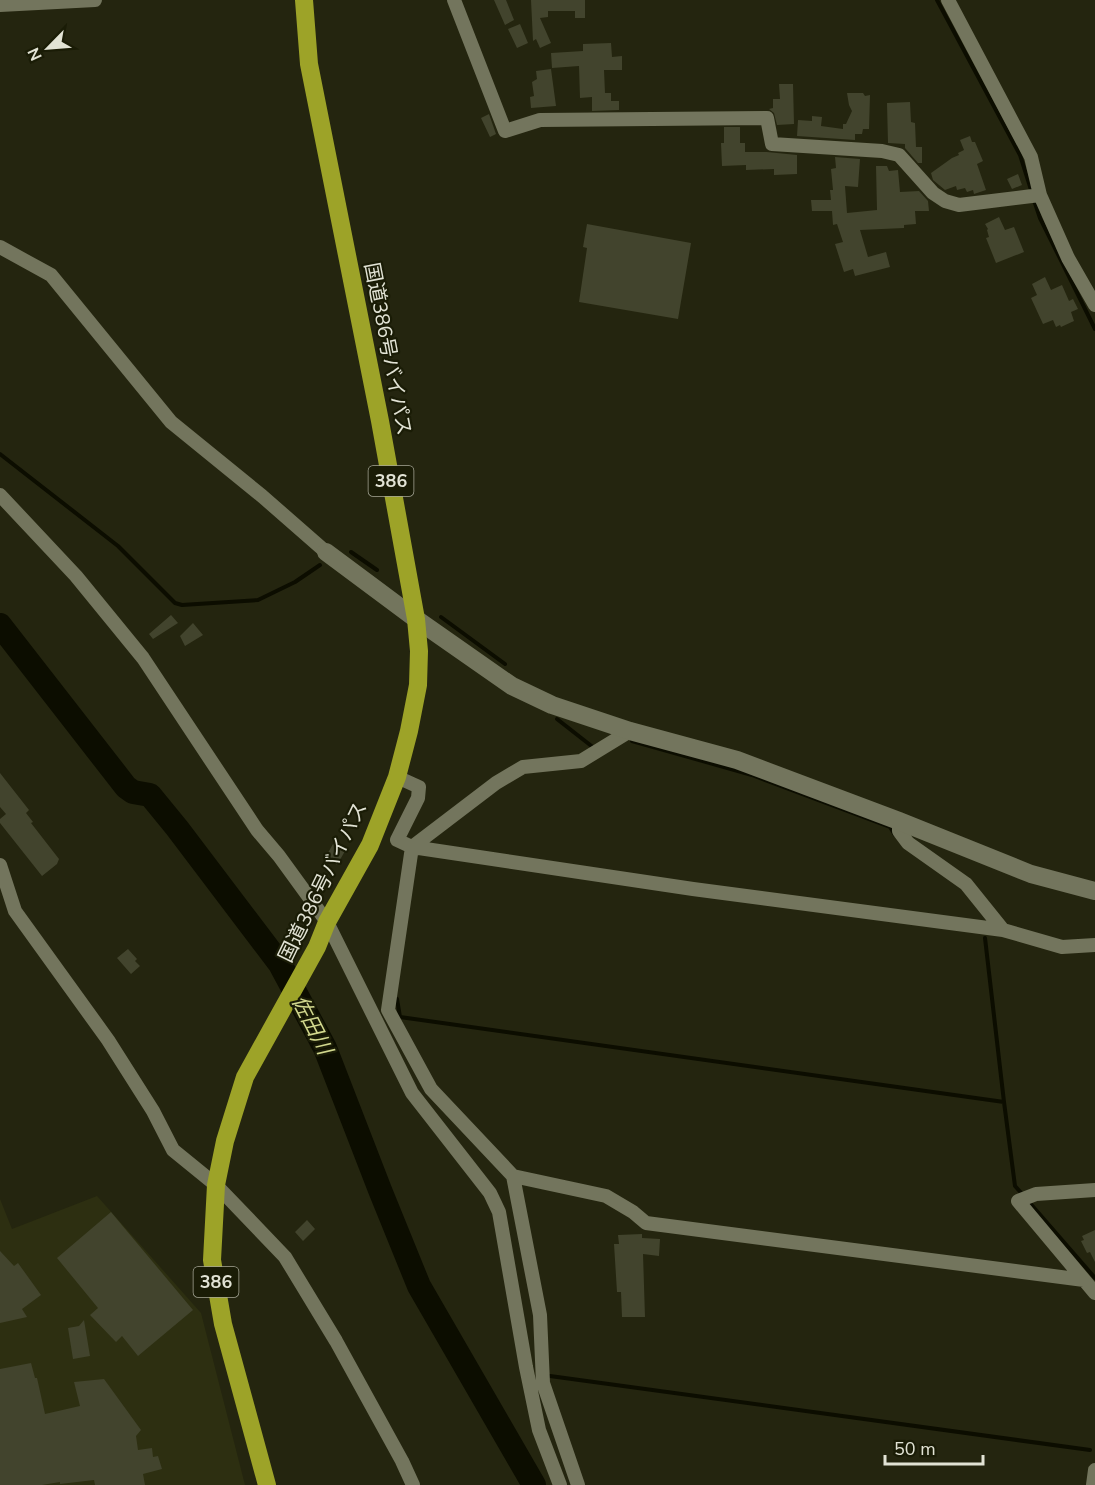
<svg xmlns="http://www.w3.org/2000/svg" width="1095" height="1485" font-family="'Nunito Sans','Noto Sans JP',sans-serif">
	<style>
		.built { fill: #2d2f11 }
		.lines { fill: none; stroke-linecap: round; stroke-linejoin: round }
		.stream { stroke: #0c0d00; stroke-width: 4 }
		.river { stroke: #0c0d00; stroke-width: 24 }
		.building { fill: #42442d }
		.street { stroke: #73755d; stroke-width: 14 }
		.secondary { stroke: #73755d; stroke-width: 18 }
		.highway { stroke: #9da328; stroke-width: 18 }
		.labels { text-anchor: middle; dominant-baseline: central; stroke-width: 4.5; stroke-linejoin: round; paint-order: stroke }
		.shield { fill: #1a1c06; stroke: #a6a797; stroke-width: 1.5 }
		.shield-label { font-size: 18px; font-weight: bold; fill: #e2e3d5 }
		.street-label { font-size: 20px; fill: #e2e3d5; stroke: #1a1c06 }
		.water-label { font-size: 21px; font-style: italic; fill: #d2d88e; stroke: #1a1c06 }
	</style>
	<rect width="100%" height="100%" fill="#24250f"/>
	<path class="built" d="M 97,1196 L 201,1313 L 245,1485 L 0,1485 L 0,1199 L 12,1229 Z"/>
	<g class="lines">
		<path class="stream" d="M 937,0 L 1020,155 L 1032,193
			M 1034,200 L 1040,218 L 1095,329
			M 0,454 L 118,546 L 175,603 L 182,605 L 258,600 L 295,582 L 320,565
			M 351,552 L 377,570
			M 441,617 L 505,664
			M 557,719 L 594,748
			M 632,741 L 752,775 L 890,827 L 895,835
			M 985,938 L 1004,1102 L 1015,1186 L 1024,1196
			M 397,999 L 400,1017 L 1004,1102
			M 1029,1202 L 1095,1278
			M 550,1376 L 1090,1450"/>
		<path class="river" d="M 0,625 L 126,787 L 133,792 L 150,795 L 177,828 L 280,964 L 325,1048 L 380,1190 L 419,1286 L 534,1485"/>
	</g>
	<path class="building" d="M 494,0 L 506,0 L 514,20 L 505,25 Z
		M 531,0 L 585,0 L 585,18 L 575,18 L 575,11 L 548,11 L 548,17 L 540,18 L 551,43 L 540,48 L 536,39 L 533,41 Z
		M 520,24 L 528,43 L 517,48 L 508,29 Z
		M 611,43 L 612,57 L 622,56 L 622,70 L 604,70 L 605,93 L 611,93 L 611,101 L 619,101 L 619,110 L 592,111 L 592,97 L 580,98 L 579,66 L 552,68 L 551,53 L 583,51 L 583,44 Z
		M 551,69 L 556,106 L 531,108 L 530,97 L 534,96 L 532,82 L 537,79 L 536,71 Z
		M 779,84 L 793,84 L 794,124 L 777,125 L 774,113 L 769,109 L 773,108 L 773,99 L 780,99 Z
		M 847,93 L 863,93 L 865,96 L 870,95 L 869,129 L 863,129 L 862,134 L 855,134 L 855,140 L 797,136 L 798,120 L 812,121 L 812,116 L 822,117 L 821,126 L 843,129 L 843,124 L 846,124 L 852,111 L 849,105 Z
		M 910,102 L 911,122 L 915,123 L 916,147 L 922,147 L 922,163 L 918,163 L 905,148 L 905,144 L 888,143 L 887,103 Z
		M 489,114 L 496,134 L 490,137 L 481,118 Z
		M 724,127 L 740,127 L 740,143 L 745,143 L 745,152 L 767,152 L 797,155 L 797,174 L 774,175 L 774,169 L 746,170 L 746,165 L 722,166 L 721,143 L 724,143 Z
		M 970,136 L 972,142 L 975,142 L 983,161 L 977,164 L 986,190 L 974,194 L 973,190 L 967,192 L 965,188 L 957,190 L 956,186 L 945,190 L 933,180 L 931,173 L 952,158 L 959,155 L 958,153 L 964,150 L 960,140 Z
		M 835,157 L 860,159 L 858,187 L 845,186 L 847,213 L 877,210 L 876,166 L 887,166 L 889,171 L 898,170 L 900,192 L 919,191 L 928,201 L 929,211 L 915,211 L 916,224 L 904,225 L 904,228 L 860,230 L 868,257 L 886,252 L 890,267 L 855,276 L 853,269 L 844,272 L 835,244 L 843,242 L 837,224 L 833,225 L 832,211 L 812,211 L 811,200 L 831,200 L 830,190 L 833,190 L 831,169 L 836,168 Z
		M 1018,174 L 1022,185 L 1012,189 L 1007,179 Z
		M 999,217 L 1005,230 L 1014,227 L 1024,252 L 996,263 L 986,238 L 989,237 L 987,230 L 988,229 L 985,224 Z
		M 587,224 L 691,243 L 678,319 L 579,302 L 587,248 L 583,247 Z
		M 1045,277 L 1051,290 L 1062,285 L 1069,301 L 1073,299 L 1078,309 L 1071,312 L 1074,321 L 1061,327 L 1060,325 L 1056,327 L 1053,320 L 1043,324 L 1031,298 L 1037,295 L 1032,284 Z
		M 171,615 L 178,623 L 153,639 L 149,634 Z
		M 193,623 L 203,635 L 185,646 L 180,636 Z
		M 0,773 L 29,810 L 26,813 L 33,822 L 31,823 L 59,859 L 57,864 L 42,876 L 0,823 L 0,819 L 6,814 L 0,807 Z
		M 333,844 L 345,851 L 337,865 L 325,858 Z
		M 128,949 L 137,959 L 135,961 L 140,966 L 131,974 L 117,958 Z
		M 111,1212 L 193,1310 L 138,1356 L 122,1336 L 116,1342 L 90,1315 L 98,1308 L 57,1258 Z
		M 307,1220 L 315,1229 L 303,1241 L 295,1232 Z
		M 1095,1230 L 1095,1262 L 1090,1252 L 1087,1253 L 1081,1241 L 1084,1240 L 1082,1236 Z
		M 642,1234 L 642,1238 L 660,1239 L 659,1256 L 643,1254 L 645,1317 L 622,1317 L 621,1292 L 617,1292 L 614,1244 L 619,1244 L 618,1235 Z
		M 0,1251 L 14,1266 L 18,1263 L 41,1295 L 22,1309 L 27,1317 L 0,1323 Z
		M 84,1320 L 90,1356 L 73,1359 L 68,1328 L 79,1326 Z
		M 31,1363 L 35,1378 L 37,1378 L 45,1414 L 80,1406 L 74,1382 L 104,1379 L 141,1430 L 136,1436 L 138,1450 L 152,1448 L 153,1457 L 158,1456 L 162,1469 L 143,1474 L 145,1485 L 95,1485 L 94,1480 L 60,1484 L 60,1482 L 42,1485 L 0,1485 L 0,1369 Z"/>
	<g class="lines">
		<path class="street" d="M 454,0 L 505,131 L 540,120 L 767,118 L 772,144 L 882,151 L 899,155 L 933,193 L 945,201 L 959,205 L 1040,195
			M 948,0 L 1031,157 L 1040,195 L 1068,258 L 1095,305
			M 0,5 L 95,0
			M 0,247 L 51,275 L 171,422 L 262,496 L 326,552
			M 0,495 L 76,576 L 143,658 L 257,830 L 279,856 L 327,922 L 412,1093 L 490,1193 L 499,1212 L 526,1367 L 539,1430 L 560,1485
			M 397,777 L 419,787 L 418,798 L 397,840 L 412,847 L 693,889 L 1003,930 L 1062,947 L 1095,945
			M 899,821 L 899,831 L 908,843 L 966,884 L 1003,930
			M 0,865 L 15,911 L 108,1040 L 153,1111 L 173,1150 L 216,1185 L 285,1257 L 336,1341 L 402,1461 L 413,1485
			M 513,1176 L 606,1196 L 633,1212 L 646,1223 L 1084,1280
			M 1095,1190 L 1036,1194 L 1018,1201 L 1095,1293
			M 578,1485 L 543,1383 L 540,1315 L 513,1176 L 431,1089 L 388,1010 L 412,847 L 496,783 L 523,767 L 581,761 L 630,731
			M 1093,1485 L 1095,1470"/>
		<path class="secondary" d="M 326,552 L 416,619 L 512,686 L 552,705 L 630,731 L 737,760 L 899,821 L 1031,874 L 1095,891"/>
		<path class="highway" d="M 267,1485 L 223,1324 L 212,1260 L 216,1185 L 225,1141 L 245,1077 L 317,947 L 327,922 L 370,845 L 397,777 L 409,731 L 418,685 L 419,651 L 416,619 L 380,421 L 309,64 L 304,0"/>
	</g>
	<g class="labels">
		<g class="shield">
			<rect x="368.5" y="466" width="45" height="30" rx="4.5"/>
			<rect x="193.5" y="1267" width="45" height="30" rx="4.5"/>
		</g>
		<g class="shield-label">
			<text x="391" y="481">386</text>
			<text x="216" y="1282">386</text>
		</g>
		<g class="street-label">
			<text transform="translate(388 349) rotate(79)">国道386号バイパス</text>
			<text transform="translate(323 882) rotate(-64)">国道386号バイパス</text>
		</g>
		<g class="water-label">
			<text transform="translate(312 1025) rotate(63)">佐田川</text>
		</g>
	</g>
	<g transform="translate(48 48) rotate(245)" stroke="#1a1c06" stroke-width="4.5" paint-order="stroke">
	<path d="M0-4.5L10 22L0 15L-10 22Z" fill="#e2e3d5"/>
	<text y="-9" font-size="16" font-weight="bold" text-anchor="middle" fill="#e2e3d5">N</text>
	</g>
	<path d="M885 1455v9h98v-9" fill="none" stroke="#e2e3d5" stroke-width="3"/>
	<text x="894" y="1455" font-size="18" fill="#e2e3d5" stroke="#1a1c06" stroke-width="4.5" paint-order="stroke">50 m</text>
</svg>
